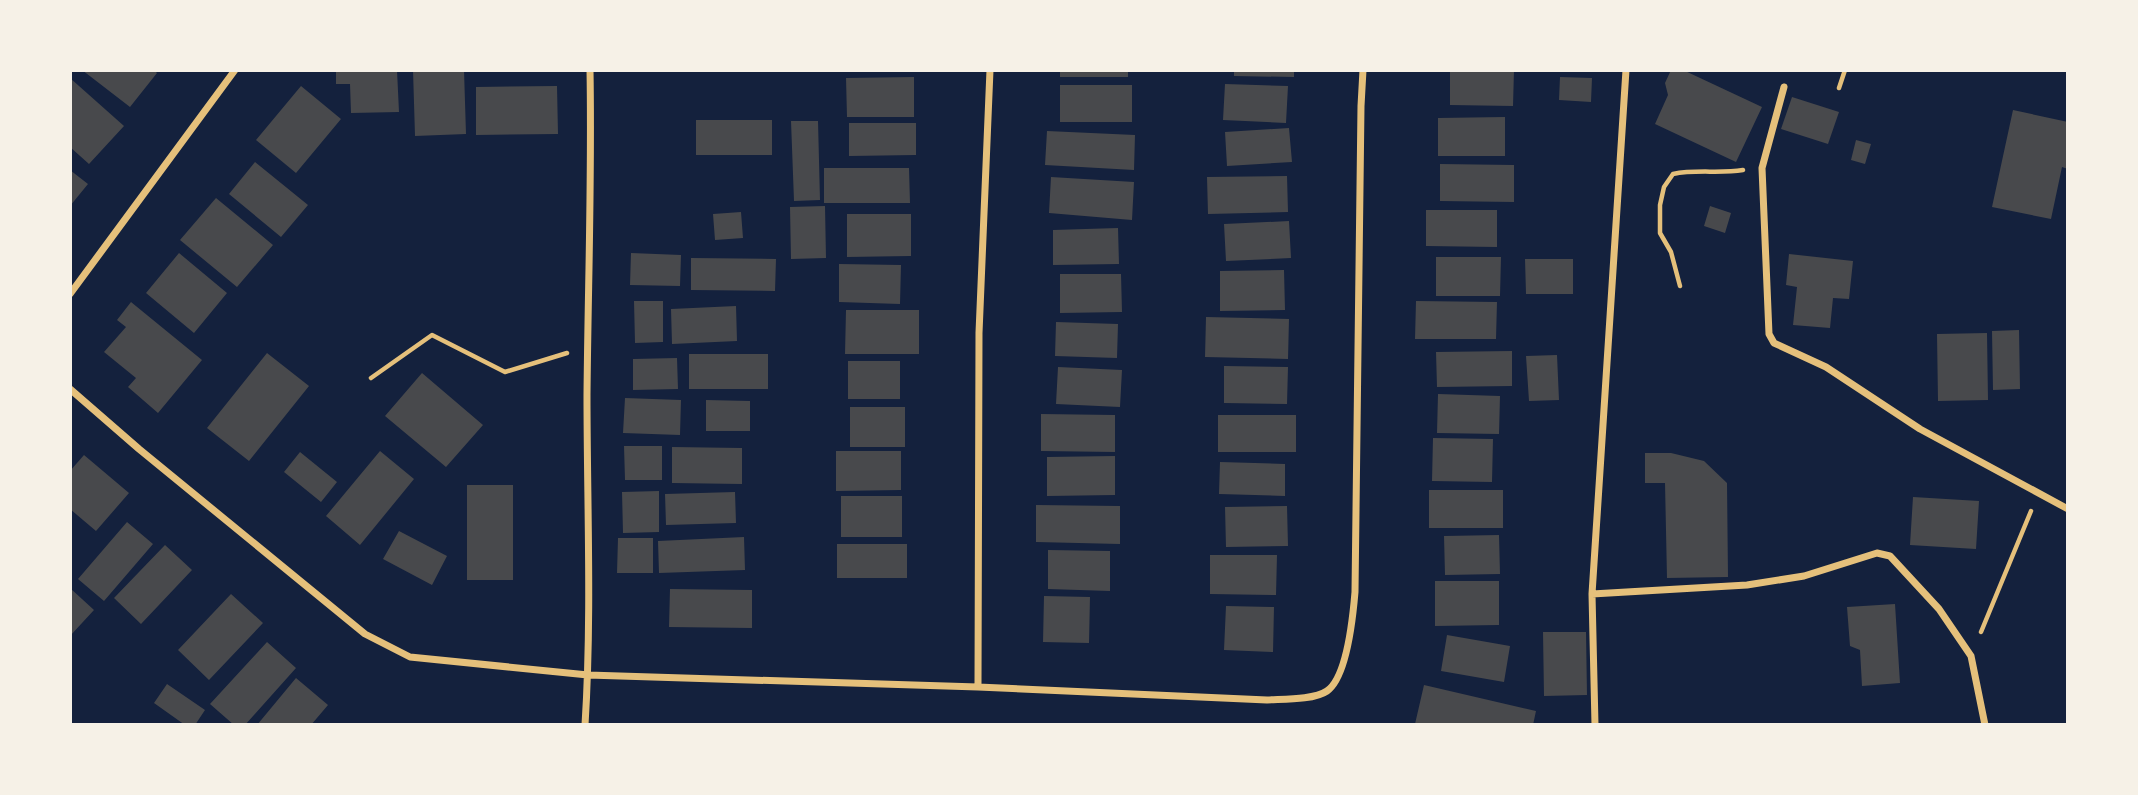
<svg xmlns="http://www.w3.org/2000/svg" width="2138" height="795" font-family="'Titillium Web',sans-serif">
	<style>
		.building { fill: #48494c }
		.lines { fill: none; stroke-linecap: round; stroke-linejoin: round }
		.path { stroke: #e5c07b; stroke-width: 4.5 }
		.minor { stroke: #e5c07b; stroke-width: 7 }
	</style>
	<rect width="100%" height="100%" fill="#14213d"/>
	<path class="building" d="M 82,70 L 154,70 L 157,73 L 130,107 Z
		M 336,70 L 397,70 L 399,112 L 351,113 L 350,84 L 336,84 Z
		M 413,70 L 464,70 L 466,134 L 415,136 Z
		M 1060,70 L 1128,70 L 1128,77 L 1060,77 Z
		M 1234,70 L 1294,70 L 1294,77 L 1234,76 Z
		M 1450,70 L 1514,70 L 1513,106 L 1450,105 Z
		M 1671,70 L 1683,70 L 1762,107 L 1736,162 L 1655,124 L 1668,95 L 1665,83 Z
		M 914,77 L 914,117 L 847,117 L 846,78 Z
		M 1560,77 L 1592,78 L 1591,102 L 1559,100 Z
		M 70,78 L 124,126 L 89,164 L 70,147 Z
		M 1225,84 L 1288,86 L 1286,123 L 1223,120 Z
		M 1060,85 L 1132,85 L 1132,122 L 1060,122 Z
		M 301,86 L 341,119 L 296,173 L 256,140 Z
		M 557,86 L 558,134 L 476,135 L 476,87 Z
		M 1792,97 L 1839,112 L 1828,144 L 1781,129 Z
		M 2013,110 L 2068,122 L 2068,169 L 2062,167 L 2051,219 L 1992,207 Z
		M 1505,117 L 1505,156 L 1438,156 L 1438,118 Z
		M 696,120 L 772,120 L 772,155 L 696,155 Z
		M 791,121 L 818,121 L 820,200 L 794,201 Z
		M 849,123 L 916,123 L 916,155 L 849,156 Z
		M 1289,128 L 1292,162 L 1227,166 L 1225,132 Z
		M 1047,131 L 1135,135 L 1134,170 L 1045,165 Z
		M 1856,140 L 1871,144 L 1865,164 L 1851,160 Z
		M 255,162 L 308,205 L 281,237 L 229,194 Z
		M 1440,164 L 1514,165 L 1514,202 L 1440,201 Z
		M 824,168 L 909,168 L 910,203 L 824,203 Z
		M 70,170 L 88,184 L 70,206 Z
		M 1287,176 L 1288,212 L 1208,214 L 1207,177 Z
		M 1051,177 L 1134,182 L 1132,220 L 1049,213 Z
		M 216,198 L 273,245 L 237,287 L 180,240 Z
		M 825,206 L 826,258 L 791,259 L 790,207 Z
		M 1710,206 L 1731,213 L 1725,233 L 1704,226 Z
		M 1426,210 L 1497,210 L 1497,247 L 1426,246 Z
		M 741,212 L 743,238 L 715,240 L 713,214 Z
		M 847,214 L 911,214 L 911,256 L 847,257 Z
		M 1289,221 L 1291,258 L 1226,261 L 1224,224 Z
		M 1118,228 L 1119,264 L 1053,265 L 1053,230 Z
		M 179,253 L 227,293 L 194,333 L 146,293 Z
		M 631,253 L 681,255 L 680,286 L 630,285 Z
		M 1789,254 L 1853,261 L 1849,299 L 1833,298 L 1830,328 L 1793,325 L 1797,287 L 1786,285 Z
		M 1436,257 L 1501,257 L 1500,296 L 1436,296 Z
		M 691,258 L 776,259 L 775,291 L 691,290 Z
		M 1525,259 L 1573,259 L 1573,294 L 1526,294 Z
		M 839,264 L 901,265 L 900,304 L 839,302 Z
		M 1284,270 L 1285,310 L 1220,311 L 1220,271 Z
		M 1060,274 L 1121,274 L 1122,312 L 1060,313 Z
		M 634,301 L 663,301 L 663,342 L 635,343 Z
		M 1416,301 L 1497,302 L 1496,339 L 1415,339 Z
		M 131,302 L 202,360 L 158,413 L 128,387 L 136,378 L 104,352 L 126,327 L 117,320 Z
		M 736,306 L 737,341 L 672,344 L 671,309 Z
		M 846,310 L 919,310 L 919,354 L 845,354 Z
		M 1206,317 L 1289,319 L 1288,359 L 1205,357 Z
		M 1056,322 L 1118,324 L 1117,358 L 1055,356 Z
		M 2019,330 L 2020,389 L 1993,390 L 1992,331 Z
		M 1987,333 L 1988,400 L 1938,401 L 1937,334 Z
		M 1512,351 L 1512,386 L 1437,387 L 1436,352 Z
		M 267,353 L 309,386 L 249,461 L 207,428 Z
		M 689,354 L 768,354 L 768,389 L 689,389 Z
		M 1557,355 L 1559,400 L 1529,401 L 1526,356 Z
		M 677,358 L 678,389 L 633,390 L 633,359 Z
		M 848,361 L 900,361 L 900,399 L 848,399 Z
		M 1224,366 L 1288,367 L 1287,404 L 1224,403 Z
		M 1058,367 L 1122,370 L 1120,407 L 1056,404 Z
		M 422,373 L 483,425 L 446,467 L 385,416 Z
		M 1438,394 L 1500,396 L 1499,434 L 1437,433 Z
		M 625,398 L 681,400 L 680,435 L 623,433 Z
		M 706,400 L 750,401 L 750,431 L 706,431 Z
		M 850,407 L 905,407 L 905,447 L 850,447 Z
		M 1041,414 L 1115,415 L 1115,452 L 1041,451 Z
		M 1218,415 L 1296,415 L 1296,452 L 1218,452 Z
		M 1433,438 L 1493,439 L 1492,482 L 1432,481 Z
		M 624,446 L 662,446 L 662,480 L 625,480 Z
		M 672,447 L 742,448 L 742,484 L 672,483 Z
		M 380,451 L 414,479 L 360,545 L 326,516 Z
		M 836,451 L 901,451 L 901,490 L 836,491 Z
		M 300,452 L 337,482 L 321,502 L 284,472 Z
		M 1645,453 L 1671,453 L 1704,461 L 1727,483 L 1728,577 L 1667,578 L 1665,483 L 1645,483 Z
		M 84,455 L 129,493 L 96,531 L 70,509 L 70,471 Z
		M 1115,456 L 1115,495 L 1047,496 L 1047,457 Z
		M 1220,462 L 1285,464 L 1285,496 L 1219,494 Z
		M 467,485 L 513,485 L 513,580 L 467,580 Z
		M 1429,490 L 1503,490 L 1503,528 L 1429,528 Z
		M 659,491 L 659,532 L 623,533 L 622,492 Z
		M 735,492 L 736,523 L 666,525 L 665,494 Z
		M 841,496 L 902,496 L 902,537 L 841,537 Z
		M 1913,497 L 1979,501 L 1976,549 L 1910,545 Z
		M 1036,505 L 1120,506 L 1120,544 L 1036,542 Z
		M 1287,506 L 1288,546 L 1226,547 L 1225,507 Z
		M 127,522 L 153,544 L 104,601 L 78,579 Z
		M 399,531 L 447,556 L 432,585 L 383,559 Z
		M 1499,535 L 1500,574 L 1445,575 L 1444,536 Z
		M 744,537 L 745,570 L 659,573 L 658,541 Z
		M 618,538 L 653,538 L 653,573 L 617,573 Z
		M 837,544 L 907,544 L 907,578 L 837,578 Z
		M 165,545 L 192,570 L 141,624 L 114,598 Z
		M 1048,550 L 1110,551 L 1110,591 L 1048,589 Z
		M 1210,555 L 1277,555 L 1276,595 L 1210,594 Z
		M 1435,581 L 1499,581 L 1499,625 L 1435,626 Z
		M 70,588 L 94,610 L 70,636 Z
		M 670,589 L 752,590 L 752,628 L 669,627 Z
		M 231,594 L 263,623 L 209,680 L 178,650 Z
		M 1044,596 L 1090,597 L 1089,643 L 1043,642 Z
		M 1895,604 L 1900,683 L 1862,686 L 1860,650 L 1850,646 L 1847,607 Z
		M 1226,606 L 1274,607 L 1273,652 L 1224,650 Z
		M 1543,632 L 1586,632 L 1587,695 L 1544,696 Z
		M 1447,635 L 1510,646 L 1504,682 L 1441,671 Z
		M 267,642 L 296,668 L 245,725 L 234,725 L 210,704 Z
		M 296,678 L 328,705 L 311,725 L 257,725 Z
		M 167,684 L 205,710 L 195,725 L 185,725 L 154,703 Z
		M 1424,685 L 1536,711 L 1533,725 L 1415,724 Z"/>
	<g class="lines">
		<path class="path" d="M 1839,88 L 1845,70
			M 1680,286 L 1671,252 L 1660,233 L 1660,205 L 1664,187 L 1673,174 C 1697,169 1719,174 1743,170
			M 371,378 L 432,335 L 505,372 L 567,353
			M 1981,632 L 2031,511"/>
		<path class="minor" d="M 1784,87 L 1762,168 L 1769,334 L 1774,343 L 1826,367 L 1920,429 L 2068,509
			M 70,294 L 235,70
			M 70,389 L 139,449 L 365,634 L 410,657 L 588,675 L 978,687 L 1267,700 C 1283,699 1314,700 1327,691 C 1347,677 1353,616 1355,592 L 1361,106 L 1363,70
			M 1592,594 L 1747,585 L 1804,576 L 1877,553 L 1890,556 L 1939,609 L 1971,656 L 1985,725
			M 978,687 L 979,333 L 990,70
			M 585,725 C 592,615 587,505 587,395 C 588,286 592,178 590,70
			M 1595,725 L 1592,594 L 1626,70"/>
	</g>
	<rect width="2138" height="795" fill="none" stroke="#f6f1e7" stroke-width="144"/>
</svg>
